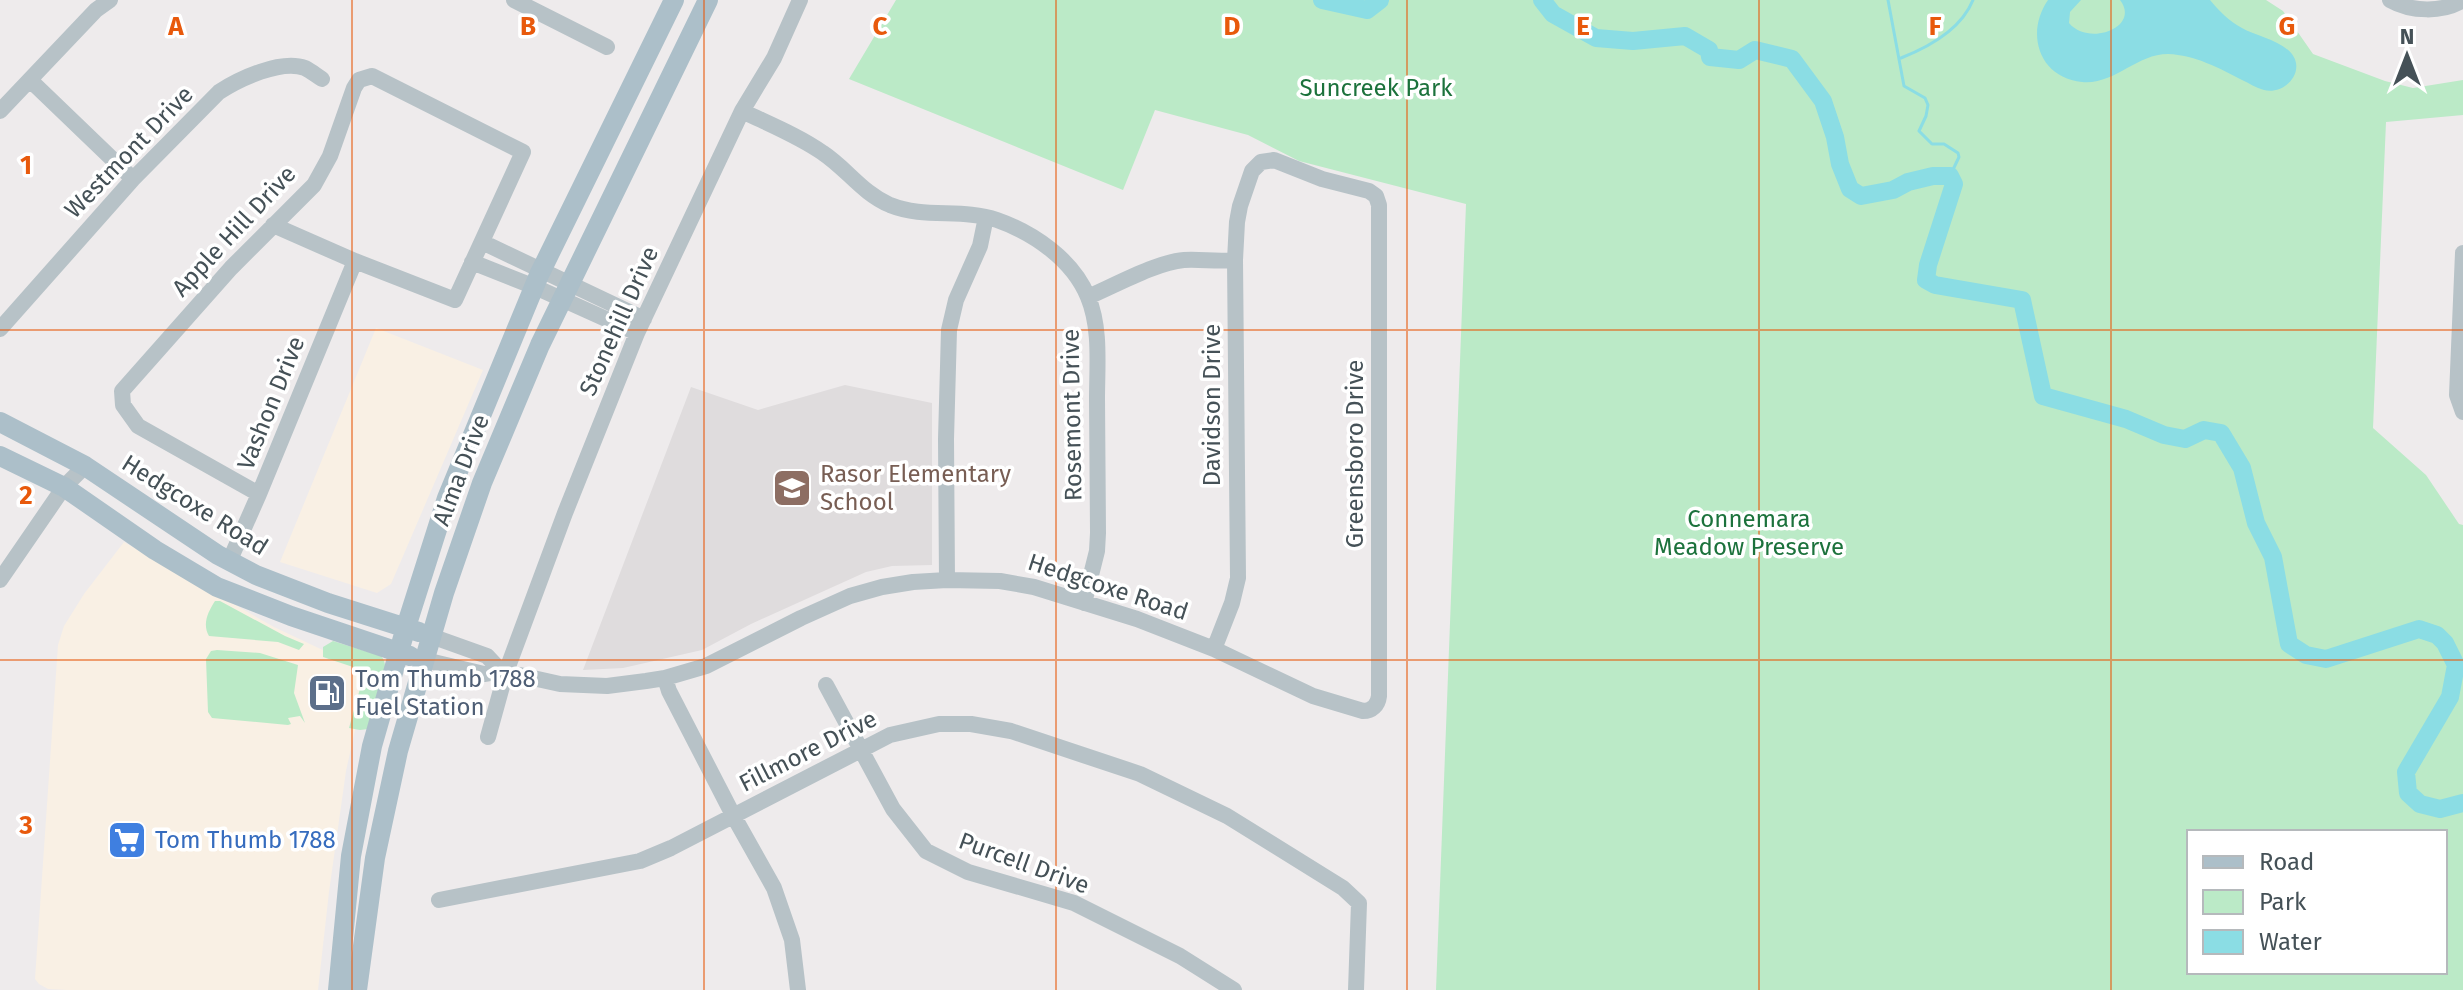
<svg xmlns="http://www.w3.org/2000/svg" width="2463" height="990" font-family="'Fira Sans',sans-serif">
	<style>
		.commercial { fill: #f9f0e4 }
		.education { fill: #dfdcdd }
		.green { fill: #bbeac7; fill-rule: evenodd }
		.water { fill: #8bdde4 }
		.lines { fill: none; stroke-linecap: round; stroke-linejoin: round }
		.stream { stroke: #8bdde4; stroke-width: 3 }
		.river { stroke: #8bdde4; stroke-width: 18 }
		.minor { stroke: #b7c2c7; stroke-width: 16 }
		.major { stroke: #acbfc9; stroke-width: 20 }
		.grid { fill: none; stroke: #e8590c; stroke-width: 2; stroke-opacity: 0.55 }
		.labels { text-anchor: middle; dominant-baseline: central; stroke-width: 7; stroke-linejoin: round; paint-order: stroke }
		.park-label { font-size: 24px; fill: #1c723c; stroke: #fff }
		.street-label { font-size: 24px; fill: #455157; stroke: #fff }
		.education-label { font-size: 24px; fill: #785e54; stroke: #fff; text-anchor: start }
		.service-label { font-size: 24px; fill: #4e5e75; stroke: #fff; text-anchor: start }
		.shop-label { font-size: 24px; fill: #366cbe; stroke: #fff; text-anchor: start }
		.grid-label { font-size: 26px; text-anchor: middle; font-weight: bold; fill: #e8590c; stroke: #fff; stroke-width: 7; stroke-linejoin: round; paint-order: stroke }
	</style>
	<rect width="100%" height="100%" fill="#eeebec"/>
	<path class="commercial" d="M 376,328 L 483,370 L 391,584 L 377,593 L 280,562 Z
		M 124,542 L 274,627 L 346,661 L 362,674 L 360,708 L 346,771 L 329,892 L 318,990 L 67,990 L 48,989 L 39,984 L 35,979 L 58,645 L 64,626 L 84,594 Z"/>
	<path class="education" d="M 845,385 L 932,403 L 932,565 L 892,566 L 866,572 L 751,624 L 702,650 L 623,668 L 583,670 L 691,387 L 758,410 Z"/>
	<path class="green" d="M 896,0 L 2266,0 L 2283,11 L 2313,54 L 2385,81 L 2413,88 L 2463,80 L 2463,115 L 2386,122 L 2373,428 L 2426,475 L 2459,524 L 2463,525 L 2463,990 L 1436,990 L 1466,204 L 1299,161 L 1248,135 L 1155,110 L 1123,190 L 849,79 ZM 2189,832 L 2445,832 L 2445,972 L 2189,972 Z
		M 215,601 L 220,601 L 285,636 L 304,644 L 299,650 L 278,642 L 209,636 C 202,624 208,612 215,601 Z
		M 333,641 L 381,656 C 387,663 385,669 383,678 L 381,679 L 368,729 L 360,730 L 349,728 L 361,685 L 353,667 L 323,657 L 323,647 Z
		M 217,650 L 260,653 L 298,665 L 294,693 L 305,723 L 300,716 L 288,718 L 291,724 L 288,725 L 212,718 L 208,712 L 206,659 L 211,651 Z"/>
	<path class="water" d="M 2048,0 L 2081,0 L 2070,12 L 2069,23 C 2089,47 2141,27 2120,0 L 2210,0 C 2219,11 2229,21 2242,28 C 2257,37 2292,42 2296,63 C 2299,80 2280,94 2264,90 C 2256,88 2249,83 2242,80 C 2219,68 2195,55 2168,54 C 2136,54 2115,85 2082,82 C 2039,78 2025,33 2048,0 Z"/>
	<g class="lines">
		<path class="stream" d="M 1888,0 L 1904,86 L 1925,98 L 1928,105 L 1926,116 L 1919,131 L 1932,144 L 1944,144 L 1958,153 L 1959,157 L 1950,176
			M 1901,58 C 1929,47 1961,30 1973,0"/>
		<path class="river" d="M 1322,0 L 1367,10 L 1380,0
			M 1542,0 L 1553,14 L 1596,38 L 1633,41 L 1685,36 L 1709,50 L 1710,57 L 1739,60 L 1755,50 L 1792,59 L 1823,101 L 1835,137 L 1840,164 L 1850,189 L 1861,196 L 1893,190 L 1908,182 L 1933,176 L 1950,176 L 1954,184 L 1928,265 L 1926,280 L 1935,285 L 2022,300 L 2043,396 L 2126,419 L 2164,435 L 2185,439 L 2204,430 L 2221,433 L 2242,468 L 2256,523 L 2273,557 L 2289,644 L 2306,655 L 2326,659 L 2419,629 L 2437,635 L 2445,643 L 2456,665 L 2450,697 L 2406,772 L 2408,793 L 2420,804 L 2440,809 L 2463,803"/>
		<path class="minor" d="M 514,0 L 607,47
			M 2390,0 C 2411,12 2443,13 2463,0
			M 30,80 L 133,179
			M 0,111 L 96,10 L 110,0
			M 742,111 C 769,124 799,136 823,153 C 847,169 862,193 890,205 C 925,219 962,208 997,220 C 1034,233 1073,260 1088,297 C 1101,328 1097,366 1097,399 C 1097,444 1098,488 1098,533 L 1097,551 L 1084,603
			M 482,242 L 644,319
			M 2463,253 L 2457,395 L 2463,412
			M 472,262 L 535,287 L 637,333
			M 1088,297 C 1114,286 1157,262 1184,260 C 1201,259 1218,262 1235,260
			M 0,329 L 133,179 L 219,92 C 239,79 281,59 305,68 C 311,71 317,76 322,79
			M 259,494 L 138,426 L 123,405 L 122,391 L 231,268 L 314,185 L 330,156 L 354,88 L 359,80 L 372,76 L 523,152 L 455,300 L 355,261 L 273,225
			M 229,562 L 259,494 L 355,261
			M 0,580 L 64,487 L 85,466
			M 947,580 L 946,439 L 949,330 L 956,300 L 980,246 L 986,217
			M 431,636 L 487,656 L 501,671
			M 425,660 L 484,674 L 501,671 L 560,684 L 607,686 L 646,681 L 665,678 L 706,666 L 801,618 L 850,596 L 882,587 L 913,582 L 947,580 L 1000,581 L 1034,587 L 1137,619 L 1214,649 L 1313,696 L 1363,711 C 1372,711 1378,705 1379,696 L 1379,205 L 1376,196 L 1369,191 L 1322,179 L 1274,160 L 1261,162 L 1252,171 L 1240,206 L 1237,222 L 1235,260 L 1238,578 L 1232,603 L 1214,649
			M 665,678 L 669,691 L 733,815 L 774,888 L 792,940 L 798,990
			M 826,685 L 893,809 L 926,851 L 968,872 L 1074,903 L 1180,956 L 1234,990
			M 488,737 L 506,672 L 565,513 L 637,333 L 742,111 L 774,58 L 800,0
			M 439,900 L 640,861 L 671,848 L 890,735 L 939,724 L 971,724 L 1011,731 L 1140,774 L 1227,816 L 1343,888 L 1359,903 L 1356,990"/>
		<path class="major" d="M 0,422 L 85,466 L 218,555 L 256,575 L 328,603 L 419,632
			M 0,456 L 64,487 L 155,550 L 217,587 L 291,616 L 410,656
			M 338,990 L 351,856 L 372,746 L 406,627 L 447,498 L 539,275 L 674,0
			M 357,990 L 375,858 L 398,751 L 444,593 L 482,483 L 540,345 L 708,0"/>
	</g>
	<path class="grid" d="M 352,0 L 352,990M 704,0 L 704,990M 1056,0 L 1056,990M 1407,0 L 1407,990M 1759,0 L 1759,990M 2111,0 L 2111,990M 0,330 L 2463,330M 0,660 L 2463,660"/>
	<defs>
		<g id="school-square" transform="scale(2)"><rect x="-9" y="-9" width="18" height="18" rx="4" fill="#8d6e63" stroke="#fff"/><path d="M0-5L7-2L0 1L-7-2ZM-4 1L0 2.5L4 1V4Q0 6-4 4Z" fill="#fff"/></g>
		<g id="fuel-square" transform="scale(2)"><rect x="-9" y="-9" width="18" height="18" rx="4" fill="#5c6f8a" stroke="#fff"/><path d="M-5.5-6h7V0h2V4h1.3V-2.5L3-4.5l.8-.8L6-3V5H2.5V1h-1V6h-7ZM-4.2-4.7v3.2H.2V-4.7Z" fill="#fff"/></g>
		<g id="supermarket-square" transform="scale(2)"><rect x="-9" y="-9" width="18" height="18" rx="4" fill="#3f7fe0" stroke="#fff"/><path d="M-6-5.5h2.5l.6 2H6L4.5 2H-2.5L-4.4-4H-6ZM-1.5 3.2a1.3 1.3 0 1 0 .1 0ZM3 3.2a1.3 1.3 0 1 0 .1 0Z" fill="#fff"/></g>
	</defs>
	<g fill-rule="evenodd">
		<use href="#school-square" x="792" y="488"/>
		<use href="#fuel-square" x="327" y="693"/>
		<use href="#supermarket-square" x="127" y="840"/>
	</g>
	<g class="labels">
		<g class="park-label">
			<text x="1376" y="88">Suncreek Park</text>
			<text x="1749" y="519">Connemara<tspan x="1749" dy="28">Meadow Preserve</tspan></text>
		</g>
		<g class="street-label">
			<text transform="translate(129 152) rotate(-46)">Westmont Drive</text>
			<text transform="translate(234 231) rotate(-47)">Apple Hill Drive</text>
			<text transform="translate(619 321) rotate(-66)">Stonehill Drive</text>
			<text transform="translate(271 403) rotate(-68)">Vashon Drive</text>
			<text transform="translate(1212 405) rotate(-90)">Davidson Drive</text>
			<text transform="translate(1072 415) rotate(-91)">Rosemont Drive</text>
			<text transform="translate(1355 454) rotate(-90)">Greensboro Drive</text>
			<text transform="translate(461 470) rotate(-69)">Alma Drive</text>
			<text transform="translate(195 505) rotate(32)">Hedgcoxe Road</text>
			<text transform="translate(1108 587) rotate(18)">Hedgcoxe Road</text>
			<text transform="translate(808 751) rotate(-27)">Fillmore Drive</text>
			<text transform="translate(1024 863) rotate(20)">Purcell Drive</text>
		</g>
		<g class="education-label">
			<text x="820" y="474">Rasor Elementary<tspan x="820" dy="28">School</tspan></text>
		</g>
		<g class="service-label">
			<text x="355" y="679">Tom Thumb 1788<tspan x="355" dy="28">Fuel Station</tspan></text>
		</g>
		<g class="shop-label">
			<text x="155" y="840">Tom Thumb 1788</text>
		</g>
	</g>
	<g class="grid-label">
		<text x="176" y="35">A</text>
		<text x="528" y="35">B</text>
		<text x="880" y="35">C</text>
		<text x="1232" y="35">D</text>
		<text x="1583" y="35">E</text>
		<text x="1935" y="35">F</text>
		<text x="2287" y="35">G</text>
		<text x="26" y="174">1</text>
		<text x="26" y="504">2</text>
		<text x="26" y="834">3</text>
	</g>
	<rect x="2187" y="830" width="260" height="144" fill="#ffffff" stroke="#b5b9bc" stroke-width="2"/>
	<rect x="2203" y="856" width="40" height="12" fill="#acbfc9" stroke="#b5b9bc" stroke-width="2"/>
	<text x="2259" y="870" font-size="24" fill="#455157">Road</text>
	<rect x="2203" y="890" width="40" height="24" fill="#bbeac7" stroke="#b5b9bc" stroke-width="2"/>
	<text x="2259" y="910" font-size="24" fill="#455157">Park</text>
	<rect x="2203" y="930" width="40" height="24" fill="#8bdde4" stroke="#b5b9bc" stroke-width="2"/>
	<text x="2259" y="950" font-size="24" fill="#455157">Water</text>
	<g transform="translate(2407 56)" stroke="#ffffff" stroke-width="6" paint-order="stroke">
	<path d="M0-6L14 30L0 20L-14 30Z" fill="#455157"/>
	<text y="-12" font-size="22" font-weight="bold" text-anchor="middle" fill="#455157">N</text>
	</g>
</svg>
